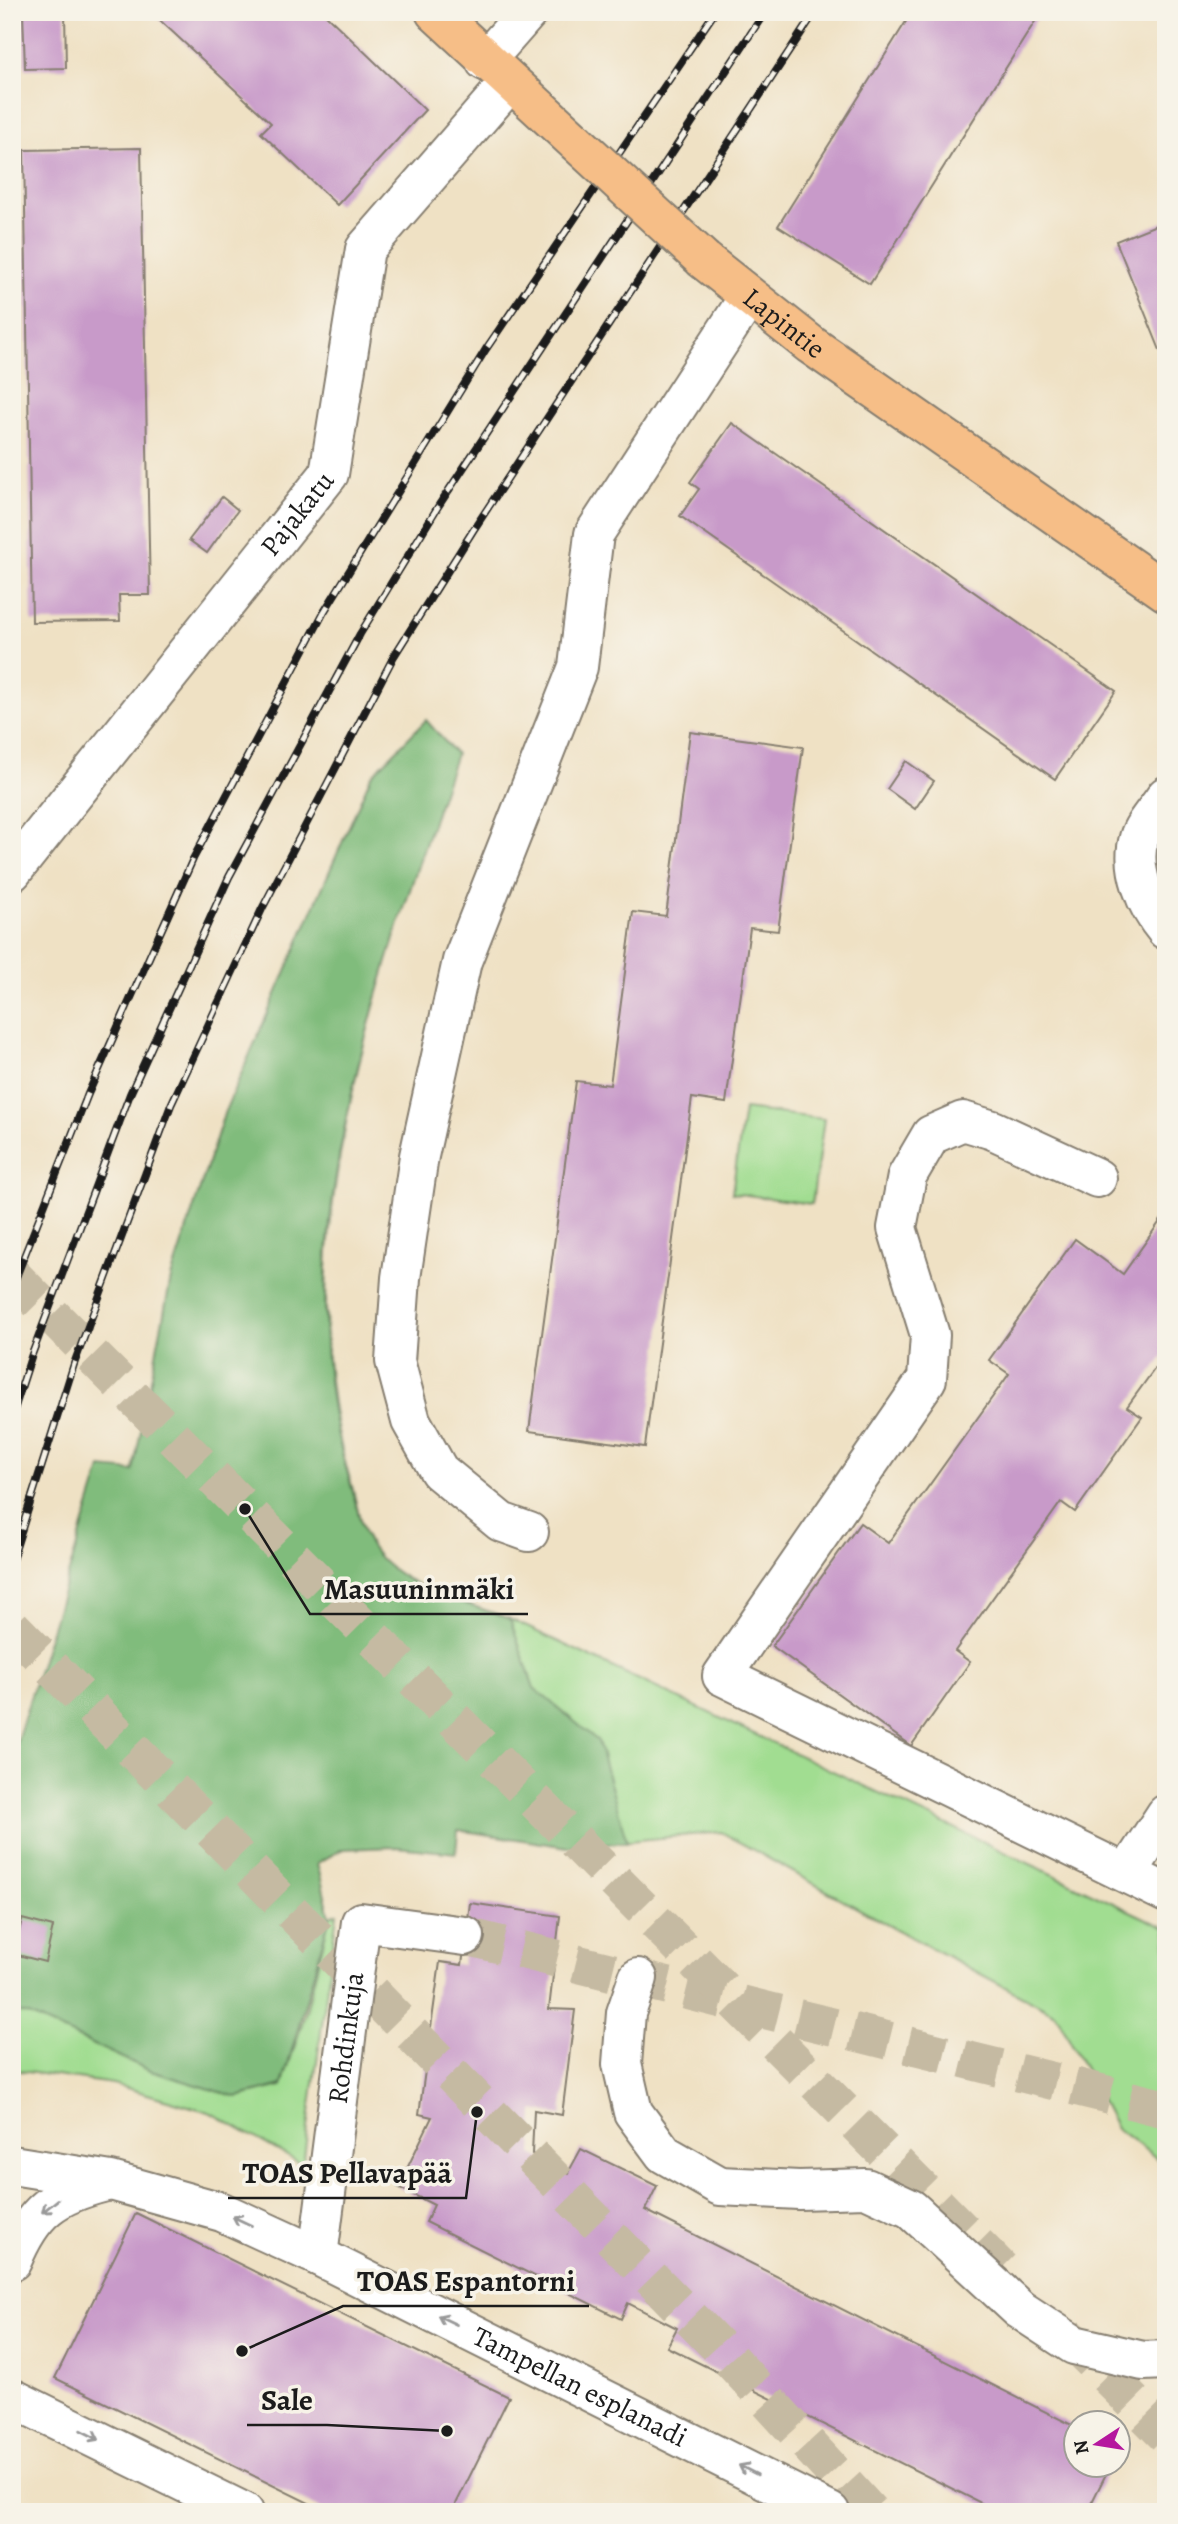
<svg xmlns="http://www.w3.org/2000/svg" width="1178" height="2524" font-family="Alegreya,serif">
	<style>
		.green { fill: #a1dd91; stroke: #5e7c56; stroke-width: 2 }
		.forest { fill: #80bc7b; stroke: #4e6c4c; stroke-width: 2 }
		.building { fill: #c89ac9 }
		.lines { fill: none; stroke-linecap: round; stroke-linejoin: round }
		.minor-tunnel { stroke: #c5baa2; stroke-width: 38; stroke-dasharray: 38 19; stroke-linecap: butt }
		.highway-tunnel { stroke: #c5baa2; stroke-width: 38; stroke-dasharray: 38 19; stroke-linecap: butt }
		.minor-casing { stroke: #867e70; stroke-width: 42 }
		.major-casing { stroke: #867e70; stroke-width: 42 }
		.minor { stroke: #fff; stroke-width: 38 }
		.major { stroke: #f6be87; stroke-width: 38 }
		.rail-casing { stroke: #1c1c1c; stroke-width: 8 }
		.rail { stroke: #f7f3e8; stroke-width: 5; stroke-dasharray: 16; stroke-linecap: butt }
		.major-bridge-casing { stroke: #867e70; stroke-width: 42; stroke-linecap: butt }
		.major-bridge { stroke: #f6be87; stroke-width: 38 }
		.oneway { stroke: #999 }
		.labels { text-anchor: middle; dominant-baseline: central; stroke-width: 7; stroke-linejoin: round; paint-order: stroke }
		.street-label { font-size: 28px; fill: #1c1c1c; stroke: #f7f3e8 }
		.leader { fill: none; stroke: #1c1c1c; stroke-width: 2.5 }
		.callout-dot { fill: #1c1c1c; stroke: #f7f3e8; stroke-width: 2.5 }
		.callout-label { font-size: 30px; text-anchor: middle; font-weight: bold; fill: #1c1c1c; stroke: #f7f3e8; stroke-width: 7; stroke-linejoin: round; paint-order: stroke }
	</style>
	<rect width="100%" height="100%" fill="#f7f3e8"/>
	<filter id="ink" filterUnits="userSpaceOnUse"><feTurbulence type="fractalNoise" baseFrequency=".0143" numOctaves="2"/><feDisplacementMap in="SourceGraphic" scale="14" xChannelSelector="R" yChannelSelector="G"/><feConvolveMatrix kernelMatrix="1 2 1 2 8 2 1 2 1" color-interpolation-filters="sRGB"/></filter>
	<filter id="wash" filterUnits="userSpaceOnUse"><feTurbulence type="fractalNoise" baseFrequency=".00686" numOctaves="4" result="noise"/><feDisplacementMap in="SourceGraphic" scale="28" xChannelSelector="R" yChannelSelector="G"/><feGaussianBlur stdDeviation="1.57" result="paint"/><feColorMatrix in="noise" values="0 0 0 0 0 0 0 0 0 0 0 0 0 0 0 0 0 1.4 0 .05"/><feComposite in="paint" operator="in"/></filter>
	<g filter="url(#wash)">
		<rect width="100%" height="100%" fill="#efe1c4"/>
		<path class="green" d="M 393,938 C 342,1115 295,1305 352,1486 C 357,1505 361,1531 371,1547 C 396,1587 468,1603 510,1619 L 1166,1928 L 1166,2165 L 1116,2128 L 1056,2014 L 886,1924 L 721,1832 L 567,1847 L 171,1278 L 225,1111 Z
			M 744,1109 L 824,1119 L 812,1204 L 732,1193 Z
			M 337,1913 L 303,2165 L 209,2112 L 113,2084 L 12,2070 L 12,2011 L 29,2015 L 151,2071 L 237,2097 L 282,2086 L 306,2011 L 330,1916 Z"/>
		<path class="forest" d="M 426,720 L 456,754 C 382,972 277,1248 349,1478 C 355,1497 361,1533 372,1548 C 401,1590 464,1601 510,1619 L 534,1688 L 598,1741 L 627,1842 L 567,1847 L 458,1830 L 456,1853 L 396,1847 L 343,1849 L 317,1863 L 330,1916 L 282,2085 L 237,2097 L 151,2071 L 29,2015 L 12,2011 L 12,1757 L 101,1468 L 133,1471 L 171,1278 L 225,1111 L 371,776 Z"/>
		<g id="blocks">
			<path class="building" d="M 23,12 L 65,12 L 66,68 L 25,69 Z
				M 151,12 L 323,12 L 425,110 L 337,205 L 261,133 L 271,123 Z
				M 912,12 L 1041,12 L 870,284 L 778,226 Z
				M 141,148 L 150,595 L 119,595 L 120,621 L 32,622 L 24,150 Z
				M 1166,221 L 1166,365 L 1116,241 Z
				M 732,423 L 1116,691 L 1055,779 L 680,516 L 699,489 L 690,482 Z
				M 222,497 L 238,510 L 207,553 L 189,540 Z
				M 690,732 L 803,747 L 778,931 L 750,928 L 726,1103 L 692,1098 L 645,1447 L 529,1431 L 576,1081 L 610,1085 L 633,912 L 666,916 Z
				M 906,761 L 934,781 L 915,809 L 887,789 Z
				M 1166,1213 L 1166,1353 L 1127,1407 L 1142,1417 L 1075,1512 L 1061,1502 L 955,1651 L 970,1662 L 911,1746 L 772,1646 L 860,1523 L 888,1543 L 1009,1374 L 989,1360 L 1075,1239 L 1123,1274 Z
				M 470,1903 L 560,1916 L 549,2009 L 575,2010 L 562,2115 L 534,2110 L 532,2154 L 568,2173 L 581,2149 L 657,2186 L 645,2210 L 1076,2427 L 1076,2464 L 1111,2464 L 1087,2512 L 1045,2512 L 1033,2506 L 1030,2512 L 999,2512 L 667,2347 L 677,2328 L 628,2303 L 621,2319 L 426,2222 L 434,2205 L 398,2187 L 432,2117 L 419,2114 L 440,1962 L 462,1965 Z
				M 22,1919 L 53,1927 L 45,1962 L 14,1954 Z
				M 136,2213 L 509,2397 L 452,2512 L 327,2512 L 55,2378 Z"/>
		</g>
	</g>
	<g filter="url(#ink)">
		<use href="#blocks" fill-opacity="0" stroke="#867e70" stroke-width="2"/>
		<g class="lines">
			<path class="minor-tunnel" d="M 465,1936 L 1166,2109"/>
			<path class="highway-tunnel" d="M 12,1275 L 1001,2269
				M 12,1627 L 717,2345 L 870,2512
				M 1066,2335 L 1166,2435"/>
			<g class="minor-casing">
				<g id="minor">
					<path d="M 485,61 L 528,12"/>
					<path d="M 1166,796 C 1158,809 1143,824 1139,838 C 1130,869 1146,906 1166,930"/>
					<path id="s1" d="M 12,872 L 329,474 L 365,249 L 510,82"/>
					<path d="M 1097,1178 L 993,1130 L 963,1121 L 931,1135 L 907,1176 L 897,1228 L 930,1335 L 927,1379 L 722,1676 L 1166,1893"/>
					<path d="M 529,1532 L 501,1522 L 439,1471 L 411,1421 L 395,1361 L 401,1278 L 419,1156 L 462,961 L 578,667 L 594,534 L 748,298"/>
					<path d="M 1128,1872 L 1166,1814"/>
					<path d="M 638,1978 L 626,2013 L 622,2064 L 633,2112 L 664,2154 L 720,2186 L 799,2190 L 866,2188 L 911,2209 L 1019,2309 L 1074,2345 L 1143,2361 L 1166,2360"/>
					<path id="s2" d="M 12,2165 L 111,2181 L 222,2212 L 318,2256 L 830,2512"/>
					<path id="s3" d="M 318,2256 L 361,1922 L 465,1936"/>
					<path d="M 12,2261 C 33,2210 54,2195 106,2182"/>
					<path d="M 12,2398 L 244,2512"/>
				</g>
			</g>
			<g class="major-casing">
				<g id="major">
					<path d="M 435,12 L 576,142"/>
					<path id="s4" d="M 704,260 L 811,345 L 1166,592"/>
				</g>
			</g>
			<use href="#minor" class="minor"/>
			<use href="#major" class="major"/>
			<g class="rail-casing">
				<path id="rail" d="M 12,1287 L 88,1094 L 193,859 L 324,612 L 486,349 L 715,12
					M 12,1416 L 31,1357 L 130,1094 L 229,877 L 360,634 L 439,505 L 765,12
					M 12,1560 L 74,1364 L 171,1105 L 262,909 L 394,656 L 474,529 L 815,12"/>
			</g>
			<use href="#rail" class="rail"/>
			<g class="major-bridge-casing">
				<path id="major-bridge" d="M 576,142 L 704,260"/>
			</g>
			<use href="#major-bridge" class="major-bridge"/>
		</g>
		<defs><path id="oneway-shaft" d="M-6 0H5M1.5-3L5.5 0L1.5 3" fill="none" stroke-width="1.6" stroke-linecap="round" stroke-linejoin="round" transform="scale(1.75)"/></defs>
		<g class="oneway">
			<use href="#oneway-shaft" transform="translate(50 2206) rotate(141)"/>
			<use href="#oneway-shaft" transform="translate(242 2221) rotate(-155)"/>
			<use href="#oneway-shaft" transform="translate(447 2320) rotate(-154)"/>
			<use href="#oneway-shaft" transform="translate(90 2435) rotate(27)"/>
			<use href="#oneway-shaft" transform="translate(748 2470) rotate(-153)"/>
		</g>
	</g>
	<g class="labels">
		<g class="street-label">
			<text stroke="none"><textPath href="#s4" startOffset="102">Lapintie</textPath></text>
			<text stroke="none"><textPath href="#s1" startOffset="458">Pajakatu</textPath></text>
			<text stroke="none"><textPath href="#s3" startOffset="220">Rohdinkuja</textPath></text>
			<text stroke="none"><textPath href="#s2" startOffset="614">Tampellan esplanadi</textPath></text>
		</g>
	</g>
	<path class="leader" d="M245 1509L310 1614H528M477 2112L466 2198H228M242 2351L343 2306H589M447 2431L327 2425H247"/>
	<g class="callout-dot">
		<circle cx="245" cy="1509" r="7"/>
		<circle cx="477" cy="2112" r="7"/>
		<circle cx="242" cy="2351" r="7"/>
		<circle cx="447" cy="2431" r="7"/>
	</g>
	<g class="callout-label">
		<text x="419" y="1599">Masuuninmäki</text>
		<text x="347" y="2183">TOAS Pellavapää</text>
		<text x="466" y="2291">TOAS Espantorni</text>
		<text x="287" y="2410">Sale</text>
	</g>
	<rect width="1178" height="2524" fill="none" stroke="#f7f3e8" stroke-width="42"/>
	<g transform="translate(1097 2444) rotate(258)"><circle r="33" fill="#f7f3e8" stroke="#9f9d96" stroke-width="2"/>
	<path d="M0-5L12 26L0 18L-12 26Z" fill="#b5179e"/>
	<text y="-10" font-size="19" font-weight="bold" text-anchor="middle" fill="#1c1c1c">N</text>
	</g>
</svg>
